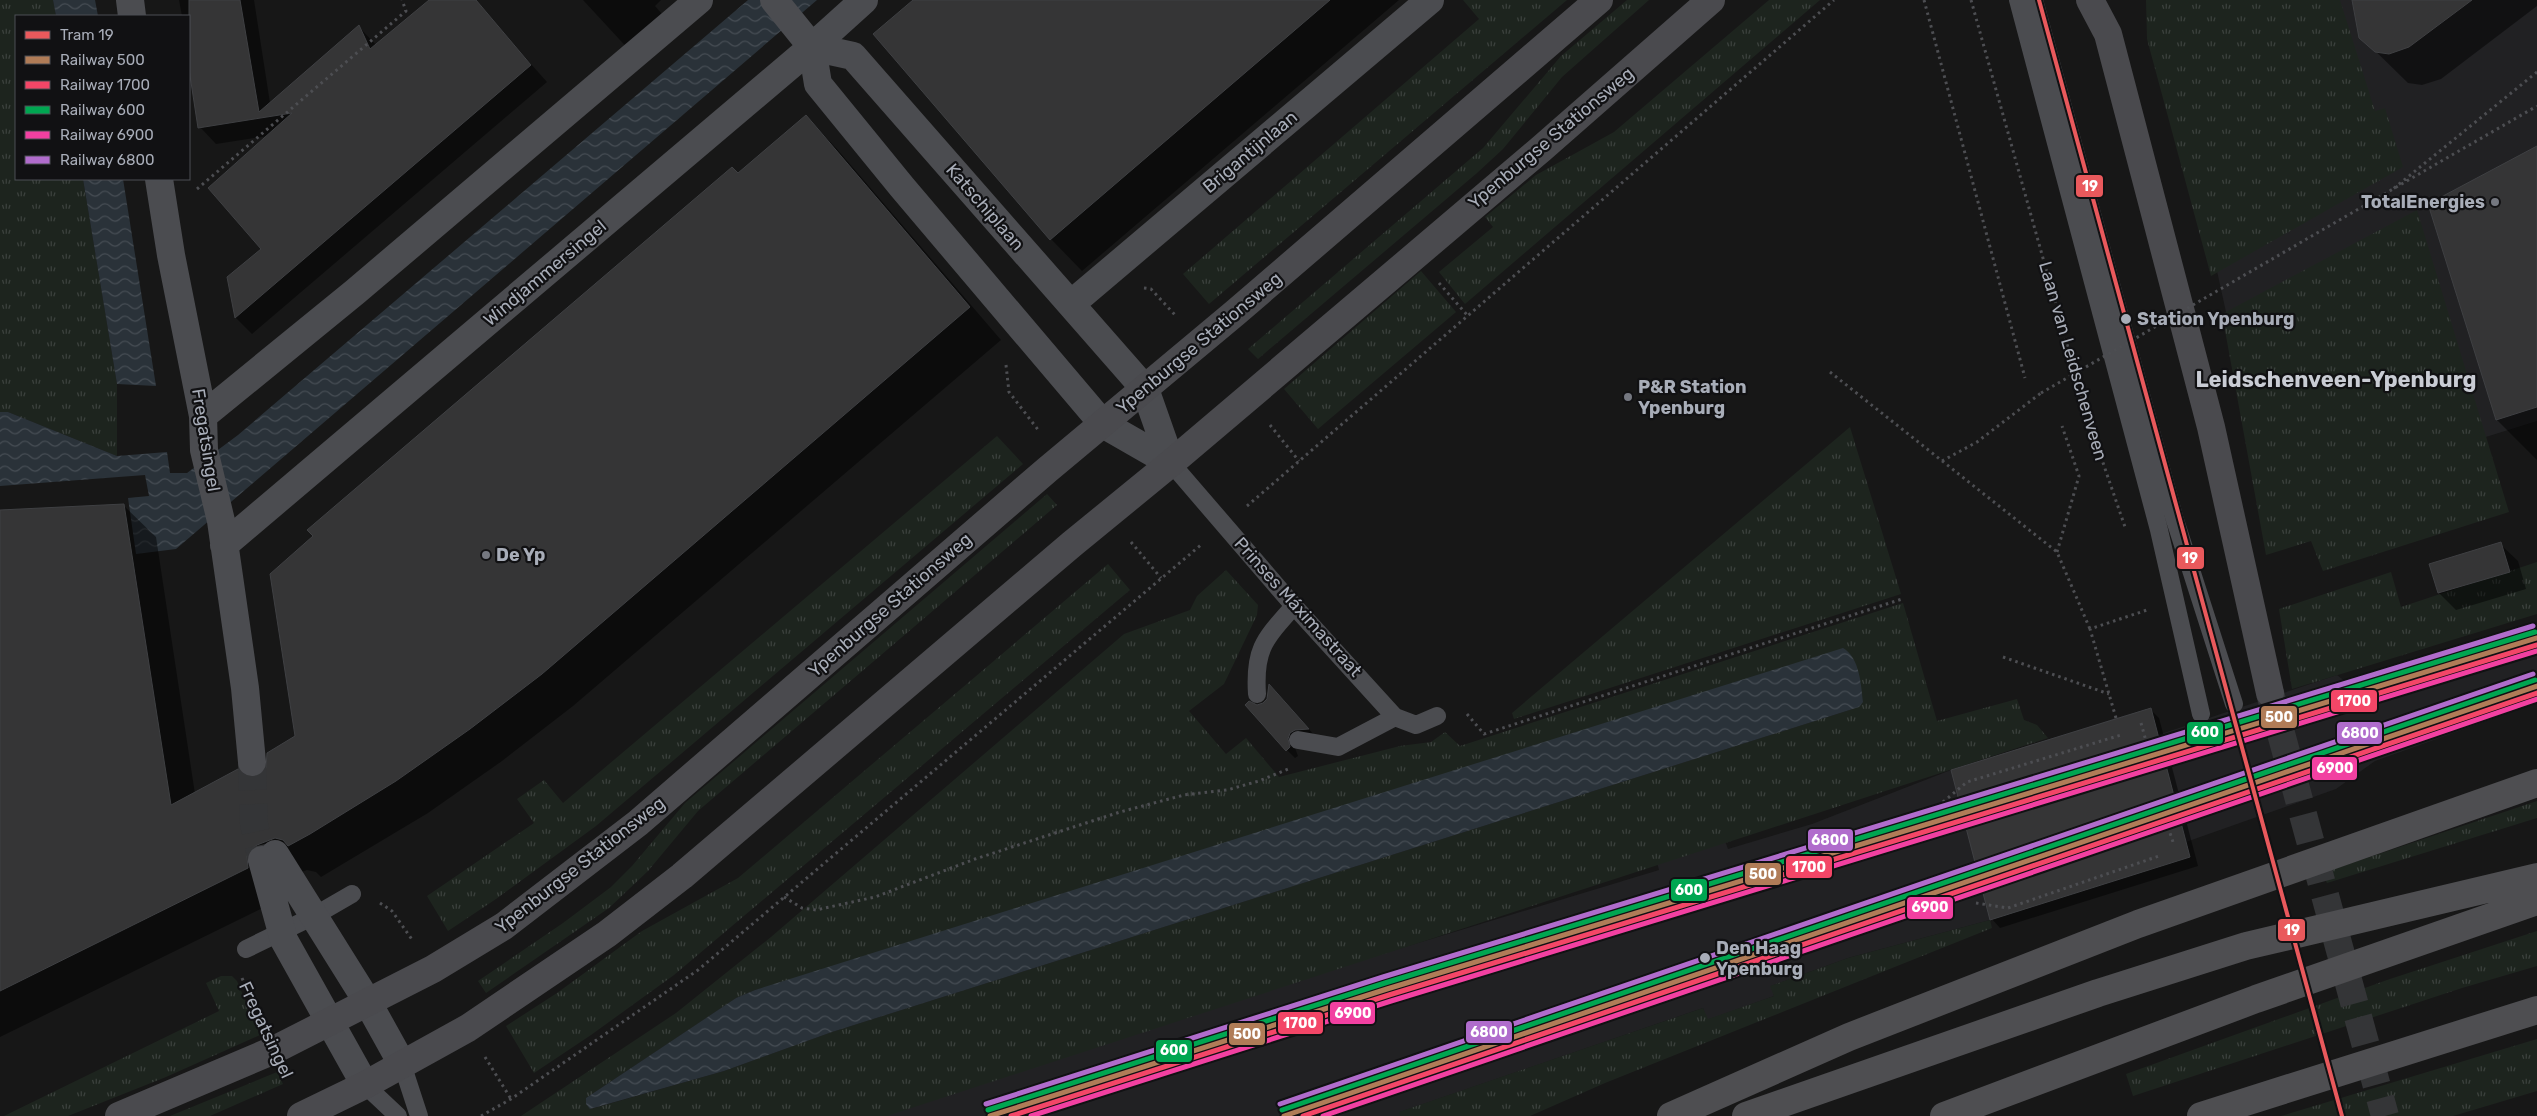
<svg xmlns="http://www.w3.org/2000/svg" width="2537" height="1116" font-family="Rubik,sans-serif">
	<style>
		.built { fill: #212123 }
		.grass { fill: url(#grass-tufts); fill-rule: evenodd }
		.water { fill: url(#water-waves) }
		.shadow { fill: #0007 }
		.building { fill: #353536; stroke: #3f4043 }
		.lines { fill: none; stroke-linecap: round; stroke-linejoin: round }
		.street-tunnel { stroke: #343537; stroke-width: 28; stroke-dasharray: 28 14; stroke-linecap: butt }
		.secondary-tunnel { stroke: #343537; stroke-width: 28; stroke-dasharray: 28 14; stroke-linecap: butt }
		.path { stroke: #4d4e52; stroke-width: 3; stroke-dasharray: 2.5 4; stroke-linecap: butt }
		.lane { stroke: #4b4c50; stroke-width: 18 }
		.street { stroke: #4b4c50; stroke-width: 28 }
		.secondary { stroke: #4a4a4e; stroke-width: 28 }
		.highway { stroke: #4e4e51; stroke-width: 28 }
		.path-bridge { stroke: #4d4e52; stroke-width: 3; stroke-dasharray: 2.5 4; stroke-linecap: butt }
		.rail-1-casing { stroke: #111113; stroke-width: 9 }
		.rail-2-casing { stroke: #111113; stroke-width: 9 }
		.rail-3-casing { stroke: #111113; stroke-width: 9 }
		.rail-4-casing { stroke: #111113; stroke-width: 9 }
		.rail-5-casing { stroke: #111113; stroke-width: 9 }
		.rail-1 { stroke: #b07c57; stroke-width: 5 }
		.rail-2 { stroke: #f34667; stroke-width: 5 }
		.rail-3 { stroke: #00a651; stroke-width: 5 }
		.rail-4 { stroke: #f240a1; stroke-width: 5 }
		.rail-5 { stroke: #b06ccc; stroke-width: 5 }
		.tram-1-casing { stroke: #111113; stroke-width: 8 }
		.tram-1 { stroke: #e9595c; stroke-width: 4 }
		.poi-dot { fill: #757880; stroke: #111113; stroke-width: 2 }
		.stop-dot { fill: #a8adb8; stroke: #111113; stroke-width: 2 }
		.labels { text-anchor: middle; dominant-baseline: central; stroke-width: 4.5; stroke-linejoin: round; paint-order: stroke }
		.street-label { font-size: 18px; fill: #a8adb8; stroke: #111113 }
		.poi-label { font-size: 18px; font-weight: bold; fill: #a8adb8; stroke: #111113; text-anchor: start }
		.stop-label { font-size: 18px; font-weight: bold; fill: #a8adb8; stroke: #111113; text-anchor: start }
		.district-label { font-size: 22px; font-weight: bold; fill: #c9ccd4; stroke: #111113 }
		.line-badge { stroke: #111113; stroke-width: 2 }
		.badge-label { font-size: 14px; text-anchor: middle; font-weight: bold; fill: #fff }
	</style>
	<defs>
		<pattern id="grass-tufts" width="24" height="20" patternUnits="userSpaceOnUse" patternTransform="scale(1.25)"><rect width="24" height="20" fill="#1d241e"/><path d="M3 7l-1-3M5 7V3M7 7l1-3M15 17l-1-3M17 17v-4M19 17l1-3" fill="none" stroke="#3b413d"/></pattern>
		<pattern id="water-waves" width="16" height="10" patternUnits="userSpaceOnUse" patternTransform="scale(1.25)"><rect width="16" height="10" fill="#2a3239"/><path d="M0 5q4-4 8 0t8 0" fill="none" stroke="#464d54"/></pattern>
	</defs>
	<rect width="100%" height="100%" fill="#171717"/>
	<path class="built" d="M 2158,0 L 2537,0 L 2537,421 L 2268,505 Z
		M 2537,625 L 2537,703 L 2375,761 L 2336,789 L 2186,842 L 2190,857 L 1990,920 L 1848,958 L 1771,986 L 1774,996 L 1707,1020 L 1703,1008 L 1400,1112 L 1400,1116 L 879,1116 L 1352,963 L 1659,870 L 1656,858 L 1724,838 L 1728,849 L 1812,824 L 1951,770 L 2116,718 L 2151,708 L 2158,735 L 2337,675 L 2346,682 Z"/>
	<path class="grass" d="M 0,0 L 53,0 L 56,16 L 16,16 L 16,179 L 83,179 L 117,384 L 117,456 L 8,412 L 0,412 Z
		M 1463,0 L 1567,0 L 1209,304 L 1183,274 L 1479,19 Z
		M 1627,0 L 1649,0 L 1562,77 L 1503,149 L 1477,173 L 1258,359 L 1248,349 L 1483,148 L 1561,56 Z
		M 1769,0 L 1820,0 L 1465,304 L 1439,272 L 1493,227 L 1485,217 L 1536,175 L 1614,132 Z
		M 2146,0 L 2340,0 L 2375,111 L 2385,108 L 2403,167 L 2211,276 L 2147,39 Z
		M 2417,210 L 2509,512 L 2323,571 L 2311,541 L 2266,555 L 2222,314 Z
		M 1421,271 L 1456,312 L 1318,429 L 1284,389 Z
		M 1850,427 L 1901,594 L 1514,719 L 1512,713 Z
		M 997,436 L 1023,464 L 596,826 L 496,899 L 448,931 L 427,896 L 534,823 L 517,799 L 544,780 L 563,803 Z
		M 1047,494 L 1057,505 L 698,811 L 648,871 L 609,908 L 486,993 L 478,981 L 563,923 L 611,887 L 632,866 L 685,803 Z
		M 2537,562 L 2537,614 L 2292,689 L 2279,609 L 2391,572 L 2401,607 Z
		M 1108,564 L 1130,590 L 674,975 L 591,1035 L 534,1073 L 506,1026 L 557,993 L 642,931 L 738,878 Z
		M 1226,570 L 1258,605 L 1257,615 L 1224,684 L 1189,711 L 1226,754 L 1246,738 L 1279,777 L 1400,746 L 1431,742 L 1445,732 L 1460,746 L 1903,603 L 1937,721 L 2017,699 L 2024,720 L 2037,725 L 2048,738 L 887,1116 L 521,1116 L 676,1013 L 771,937 L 1124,634 L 1190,610 L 1197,596 ZM 1859,707 L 832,1032 L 724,1071 L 591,1109 L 586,1104 L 586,1098 L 736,998 L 755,990 Z
		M 2537,801 L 2537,818 L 2327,883 L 2322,873 Z
		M 1990,920 L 1992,928 L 1605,1083 L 1530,1116 L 1400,1116 L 1399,1112 L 1703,1008 L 1708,1019 L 1774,996 L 1770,986 L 1848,958 Z
		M 2537,931 L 2537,966 L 2462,988 L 2133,1096 L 2126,1074 L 2387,980 Z
		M 221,976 L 232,976 L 237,981 L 260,1035 L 166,1077 L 68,1116 L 4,1116 L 219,1011 L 206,983 Z
		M 2537,1039 L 2537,1091 L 2453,1116 L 2281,1116 Z
		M 277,1072 L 283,1084 L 210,1116 L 170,1116 Z"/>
	<path class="water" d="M 53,0 L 95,0 L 98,16 L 56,16 Z
		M 748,0 L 817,0 L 176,549 L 136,554 L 128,498 L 149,496 L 145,475 L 0,486 L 0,412 L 8,412 L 117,456 L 167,452 L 170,473 L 187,473 L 238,435 Z
		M 83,179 L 123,179 L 156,386 L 117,384 Z
		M 1843,648 C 1860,658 1861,685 1863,702 L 1859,707 L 832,1032 L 724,1071 L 590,1109 L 586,1104 L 586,1098 L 736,998 L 755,990 Z"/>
	<path class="shadow" d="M 179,0 L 254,0 L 270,103 L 359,27 L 376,45 L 430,0 L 456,0 L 491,19 L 547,82 L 252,334 L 236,318 L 229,277 L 262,249 L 268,136 L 216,144 L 200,127 L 189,61 L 189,16 L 182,16 Z
		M 583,0 L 661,0 L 655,6 L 668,21 L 632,53 Z
		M 915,0 L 1399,0 L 1082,271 L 1051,239 Z
		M 2353,0 L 2537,0 L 2537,6 L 2441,79 L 2422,85 L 2408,83 L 2361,37 Z
		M 806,117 L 837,149 L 1001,340 L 573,706 L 502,761 L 428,813 L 321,877 L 316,872 L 307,870 L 289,877 L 279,900 L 0,1037 L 0,511 L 124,506 L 156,537 L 195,794 L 245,778 L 254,779 L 261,776 L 296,737 L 738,175 Z
		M 2537,147 L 2537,460 L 2497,420 Z
		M 2500,544 L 2518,561 L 2526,589 L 2456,610 L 2439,593 Z
		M 1277,694 L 1316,737 L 1295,748 L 1298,756 L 1295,758 L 1287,750 L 1257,706 Z
		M 2150,709 L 2159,718 L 2198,866 L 2000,928 L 1992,919 Z"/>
	<path class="building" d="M 189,0 L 240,0 L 259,112 L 359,25 L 370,49 L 429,0 L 476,0 L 531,65 L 235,318 L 227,277 L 261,249 L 208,188 L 292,113 L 198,128 L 189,69 Z
		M 913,0 L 1330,0 L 1050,240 L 873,34 Z
		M 2352,0 L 2472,0 L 2409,47 L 2389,54 L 2375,52 L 2359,38 Z
		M 806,115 L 970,307 L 542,674 L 470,729 L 396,781 L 310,834 L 288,846 L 283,840 L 275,838 L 257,845 L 251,849 L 247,856 L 248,868 L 0,991 L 0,510 L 124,504 L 171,805 L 238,769 L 246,776 L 254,777 L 261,775 L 266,768 L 267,753 L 295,736 L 270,574 L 313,536 L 307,530 L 732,167 L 738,173 Z
		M 2537,146 L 2537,407 L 2496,420 L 2428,204 Z
		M 2501,542 L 2510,572 L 2438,593 L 2429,564 Z
		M 1269,684 L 1309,729 L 1295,730 L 1290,733 L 1288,739 L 1290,747 L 1286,751 L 1245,705 L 1249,701 L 1257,705 L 1263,703 L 1267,699 Z
		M 2151,708 L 2190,857 L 1990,920 L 1951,770 Z"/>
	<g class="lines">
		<path class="street-tunnel" d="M 252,762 L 254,824 L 262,860"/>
		<path class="secondary-tunnel" d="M 2270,693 L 2385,1116"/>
		<path class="path" d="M 1924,0 L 2025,378
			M 1971,0 L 2087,416 L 2125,527
			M 2537,72 L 2393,189 L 2537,106
			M 197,189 L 406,11 L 402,0
			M 1439,283 L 1468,316
			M 1144,288 L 1151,289 L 1176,316
			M 1006,365 L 1009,392 L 1039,431
			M 1830,372 L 2057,552 L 2090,629
			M 1270,425 L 1299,461
			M 1942,461 L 1977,442 L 2041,393
			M 1247,506 L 1834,0
			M 1131,542 L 1161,578
			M 2057,552 L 2079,476 L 2062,426
			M 2003,657 L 2109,694
			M 1467,714 L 1484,734 L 1902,599
			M 2116,718 L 2090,629 L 2147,610
			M 2141,723 L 2149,752
			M 1943,802 L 1967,782 L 2121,735
			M 2166,821 L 2174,845
			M 784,897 L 802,908 L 816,910 L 875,897 L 975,859 L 1120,812 L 1184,795 L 1227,790 L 1259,781 L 1288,769
			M 380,903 L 392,911 L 413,941
			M 1976,903 L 2008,908 L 2159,856
			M 242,978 L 260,1018
			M 485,1057 L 511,1099
			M 481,1116 L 511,1099 L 698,970 L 1202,544"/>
		<path class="lane" d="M 2018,0 L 2159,530 L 2201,714
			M 2034,0 L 2175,520 L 2234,704
			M 1171,463 L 1294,606 L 1395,717 L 1416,725 L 1437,716
			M 1257,694 C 1254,648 1265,639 1294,606
			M 1298,740 L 1338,747 L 1395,717
			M 246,949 L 314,916 L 352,894
			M 402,1064 L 419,1116
			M 365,1085 L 398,1116"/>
		<path class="street" d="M 130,0 L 132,16
			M 774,0 L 812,47 L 818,84 L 902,187 L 1103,424 L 1171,463
			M 812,47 L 853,56 L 1145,389 L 1171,463
			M 159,179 L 171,255 L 203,416 L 204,450 L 221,521 L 245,688 L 252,762
			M 1071,304 L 1430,0
			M 203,416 L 355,292 L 699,0
			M 224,545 L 812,47 L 864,0
			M 275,854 L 367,1001 L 402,1064
			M 262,860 L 284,940 L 365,1085"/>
		<path class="secondary" d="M 2090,0 L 2108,34 L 2211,427 L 2270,693
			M 119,1116 L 274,1050 L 433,969 L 504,926 L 638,823 L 1047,470 L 1235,313 L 1599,0
			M 301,1116 L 365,1085 L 468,1028 L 607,934 L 682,876 L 1072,544 L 1171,463 L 1541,149 L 1711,0"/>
		<path class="highway" d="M 1671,1116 L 1849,1037 L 2138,924 L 2537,783
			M 1746,1116 L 2098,993 L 2246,946 L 2537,877
			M 1944,1116 L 2256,999 L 2537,901
			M 2201,1116 L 2537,1010"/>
		<path class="path-bridge" d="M 2041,393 L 2393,189"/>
		<g class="rail-1-casing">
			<path id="rail-1" d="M 990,1116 L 1387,989 L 2537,638
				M 1284,1116 L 2537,686"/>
		</g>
		<g class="rail-2-casing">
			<path id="rail-2" d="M 1011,1116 L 1389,995 L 2537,645
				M 1303,1116 L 2537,693"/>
		</g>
		<g class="rail-3-casing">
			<path id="rail-3" d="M 988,1110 L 1385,983 L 2535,632
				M 1282,1110 L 2535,680"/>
		</g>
		<g class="rail-4-casing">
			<path id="rail-4" d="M 1031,1116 L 1391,1001 L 2537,651
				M 1323,1116 L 2537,699"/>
		</g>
		<g class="rail-5-casing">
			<path id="rail-5" d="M 986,1104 L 1383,977 L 2533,626
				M 1280,1104 L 2533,674"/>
		</g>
		<use href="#rail-1" class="rail-1"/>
		<use href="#rail-2" class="rail-2"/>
		<use href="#rail-3" class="rail-3"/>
		<use href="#rail-4" class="rail-4"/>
		<use href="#rail-5" class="rail-5"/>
		<g class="tram-1-casing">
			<path id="tram-1" d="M 2039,0 L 2342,1116"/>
		</g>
		<use href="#tram-1" class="tram-1"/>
	</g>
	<g class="poi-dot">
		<circle cx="2495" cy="202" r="5"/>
		<circle cx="1628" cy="397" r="5"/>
		<circle cx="486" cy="555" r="5"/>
	</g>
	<g class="stop-dot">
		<circle cx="2126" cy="319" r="6"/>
		<circle cx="1705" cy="958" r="6"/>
	</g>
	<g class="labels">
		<g class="street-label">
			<text transform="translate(1551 138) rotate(-40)">Ypenburgse Stationsweg</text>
			<text transform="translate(1250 152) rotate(-40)">Brigantijnlaan</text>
			<text transform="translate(985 207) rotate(49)">Katschiplaan</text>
			<text transform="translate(545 273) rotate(-40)">Windjammersingel</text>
			<text transform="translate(1199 343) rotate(-40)">Ypenburgse Stationsweg</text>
			<text transform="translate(2073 361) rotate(74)">Laan van Leidschenveen</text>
			<text transform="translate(206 440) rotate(81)">Fregatsingel</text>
			<text transform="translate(890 605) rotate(-41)">Ypenburgse Stationsweg</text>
			<text transform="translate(1298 607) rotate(48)">Prinses Máximastraat</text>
			<text transform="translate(580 865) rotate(-38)">Ypenburgse Stationsweg</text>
			<text transform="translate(266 1030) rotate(65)">Fregatsingel</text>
		</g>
		<g class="poi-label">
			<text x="2485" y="202" text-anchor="end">TotalEnergies</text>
			<text x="1638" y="387">P&amp;R Station<tspan x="1638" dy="21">Ypenburg</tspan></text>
			<text x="496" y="555">De Yp</text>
		</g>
		<g class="stop-label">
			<text x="2137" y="319">Station Ypenburg</text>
			<text x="1716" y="948">Den Haag<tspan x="1716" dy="21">Ypenburg</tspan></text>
		</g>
		<g class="district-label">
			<text x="2336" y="379">Leidschenveen-Ypenburg</text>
		</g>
	</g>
	<g class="line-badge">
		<rect x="2075" y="174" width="29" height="24" rx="5" fill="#e9595c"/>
		<rect x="2176" y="546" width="29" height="24" rx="5" fill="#e9595c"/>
		<rect x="2330" y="689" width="48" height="24" rx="5" fill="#f34667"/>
		<rect x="2260" y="705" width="38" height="24" rx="5" fill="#b07c57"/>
		<rect x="2186" y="721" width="38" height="24" rx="5" fill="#00a651"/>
		<rect x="2336" y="721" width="47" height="24" rx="5" fill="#b06ccc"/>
		<rect x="2311" y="756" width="47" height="25" rx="5" fill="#f240a1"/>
		<rect x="1807" y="828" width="47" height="24" rx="5" fill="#b06ccc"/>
		<rect x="1785" y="855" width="48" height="24" rx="5" fill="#f34667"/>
		<rect x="1744" y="862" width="38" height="24" rx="5" fill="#b07c57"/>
		<rect x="1670" y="878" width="38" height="24" rx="5" fill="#00a651"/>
		<rect x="1906" y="896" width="48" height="24" rx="5" fill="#f240a1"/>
		<rect x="2277" y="918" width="29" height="24" rx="5" fill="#e9595c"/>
		<rect x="1329" y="1001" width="47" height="24" rx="5" fill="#f240a1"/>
		<rect x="1277" y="1011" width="47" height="24" rx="5" fill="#f34667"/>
		<rect x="1465" y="1020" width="48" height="24" rx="5" fill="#b06ccc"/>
		<rect x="1228" y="1022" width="38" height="24" rx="5" fill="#b07c57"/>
		<rect x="1155" y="1039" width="38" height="24" rx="5" fill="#00a651"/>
	</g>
	<g class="badge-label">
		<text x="2090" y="191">19</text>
		<text x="2190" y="563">19</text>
		<text x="2354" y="706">1700</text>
		<text x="2279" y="722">500</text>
		<text x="2205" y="737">600</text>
		<text x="2360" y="738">6800</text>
		<text x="2335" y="773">6900</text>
		<text x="1830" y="845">6800</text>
		<text x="1809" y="872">1700</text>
		<text x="1763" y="879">500</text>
		<text x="1689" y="895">600</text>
		<text x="1930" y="912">6900</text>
		<text x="2292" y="935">19</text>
		<text x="1353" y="1018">6900</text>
		<text x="1300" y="1028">1700</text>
		<text x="1489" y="1037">6800</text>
		<text x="1247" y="1039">500</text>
		<text x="1174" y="1055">600</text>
	</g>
	<rect x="15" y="15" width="175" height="165" fill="#111113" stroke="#4d4f55"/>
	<rect x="25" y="31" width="25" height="8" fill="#e9595c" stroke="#4d4f55"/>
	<text x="60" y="40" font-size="15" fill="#a8adb8">Tram 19</text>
	<rect x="25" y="56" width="25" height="8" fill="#b07c57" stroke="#4d4f55"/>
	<text x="60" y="65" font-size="15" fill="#a8adb8">Railway 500</text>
	<rect x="25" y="81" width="25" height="8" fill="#f34667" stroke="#4d4f55"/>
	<text x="60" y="90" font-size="15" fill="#a8adb8">Railway 1700</text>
	<rect x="25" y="106" width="25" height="8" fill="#00a651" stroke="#4d4f55"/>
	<text x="60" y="115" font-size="15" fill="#a8adb8">Railway 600</text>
	<rect x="25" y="131" width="25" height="8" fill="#f240a1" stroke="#4d4f55"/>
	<text x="60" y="140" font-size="15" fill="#a8adb8">Railway 6900</text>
	<rect x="25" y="156" width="25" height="8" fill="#b06ccc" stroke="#4d4f55"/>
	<text x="60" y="165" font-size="15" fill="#a8adb8">Railway 6800</text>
</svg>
